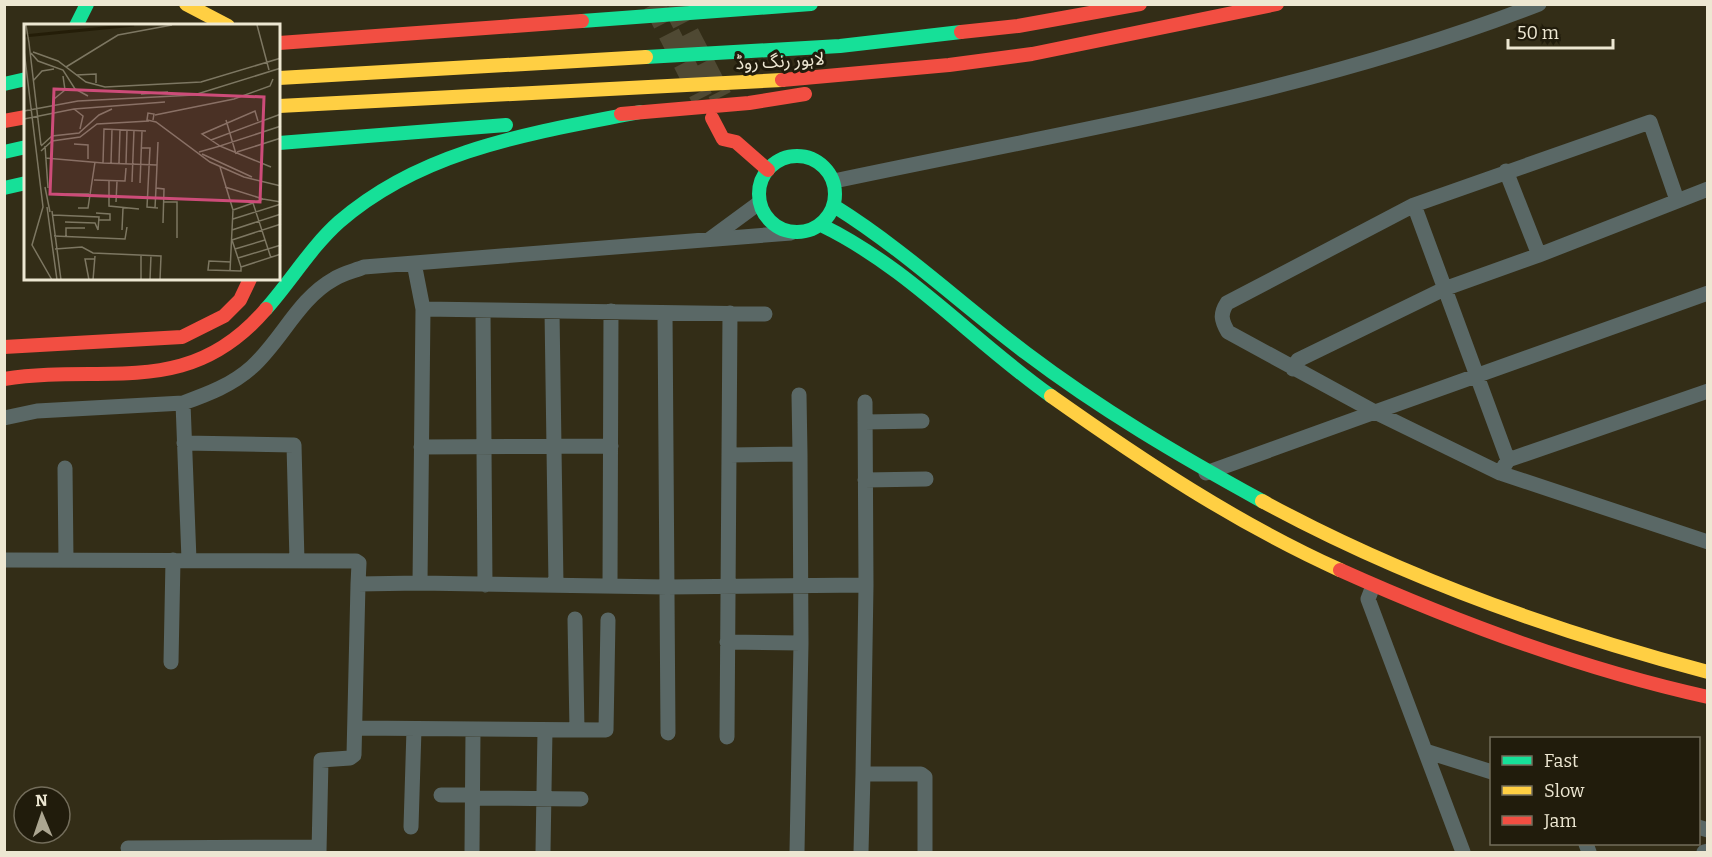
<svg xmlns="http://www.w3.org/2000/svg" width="1712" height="857" font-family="Bitter,'Noto Sans Arabic',serif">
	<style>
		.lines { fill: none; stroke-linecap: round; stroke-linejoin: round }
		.secondary-tunnel { stroke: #4f4933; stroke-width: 22; stroke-dasharray: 22 11; stroke-linecap: butt }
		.street { stroke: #5a6866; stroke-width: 15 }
		.fast { stroke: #16e098; stroke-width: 14 }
		.slow { stroke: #ffcf43; stroke-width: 14 }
		.jam { stroke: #f24e42; stroke-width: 14 }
		.labels { text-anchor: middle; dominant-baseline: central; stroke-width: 6; stroke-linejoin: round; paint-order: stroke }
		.street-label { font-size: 18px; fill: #ede7d2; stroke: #211c0c }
		.inset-river { fill: none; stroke: #241d08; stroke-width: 3 }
		.inset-road { fill: none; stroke: #7d7762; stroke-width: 1.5 }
		.view { fill: #cd4c79; fill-opacity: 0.15; stroke: #cd4c79; stroke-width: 3 }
		.inset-edge { fill: none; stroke: #ede7d2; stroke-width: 3 }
	</style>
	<rect width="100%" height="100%" fill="#332d17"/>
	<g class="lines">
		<path class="secondary-tunnel" d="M 654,4 L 702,98
			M 673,4 L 721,97"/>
		<path class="street" d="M 1506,171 L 1539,255
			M 834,181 C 1070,131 1313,92 1539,4
			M 1677,200 L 1650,122 L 1414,205 L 1227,303 C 1220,314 1221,320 1228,332 L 1375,412 L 1708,293
			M 1414,205 L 1508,460 L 1500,473
			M 710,239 L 759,203
			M 414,263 L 423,309
			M 483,311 L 485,585
			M 552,311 L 556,585
			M 665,313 L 668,733
			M 765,314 L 423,309 L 420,583 L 667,587 L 866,585
			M 1293,369 L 1298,360 L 1444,289 L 1539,255 L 1708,189
			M 799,395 L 800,454
			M 865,402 L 866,585 L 863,774 L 921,774 L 925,777 L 925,852
			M 183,403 L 189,560
			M 4,418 L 37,411 L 183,403 C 208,394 232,385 252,367 C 282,340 298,299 334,279 C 343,273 354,271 364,267 L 791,233
			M 865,422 L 922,421
			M 184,443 L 294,445 L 297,561
			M 421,447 L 611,446
			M 730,455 L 800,454 L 801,643 L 797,852
			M 1508,460 L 1708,391
			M 65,468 L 66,560
			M 1206,473 L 1375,412 L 1500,473 L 1708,542
			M 865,480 L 926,479
			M 4,560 L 356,561 L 359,563 L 358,584 L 420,583
			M 610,585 L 611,311
			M 1373,586 L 1368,599 L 1463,852
			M 575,619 L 577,730
			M 727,642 L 801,643
			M 171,662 L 173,560
			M 355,728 L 606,730 L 608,620
			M 727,737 L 730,313
			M 1425,751 L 1492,772
			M 441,795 L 472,795
			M 472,798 L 581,799
			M 411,827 L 414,729
			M 1698,827 L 1708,830
			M 1586,844 L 1589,852
			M 128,848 L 319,847
			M 319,852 L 321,760 L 350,758 L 354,755 L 358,584
			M 472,852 L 473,731
			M 543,852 L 545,730
			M 861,852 L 863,774
			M 1704,852 L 1708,851"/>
		<path class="fast" d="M 582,21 L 811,4
			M 76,26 L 87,4
			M 646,57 L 840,46 L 961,32
			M 4,84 L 26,79
			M 279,143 L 506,125
			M 4,152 L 26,147
			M759 194a38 38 0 1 1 76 0a38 38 0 1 1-76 0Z
			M 4,188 L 26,183
			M 834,206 C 903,249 961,304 1026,353 C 1100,409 1180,456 1262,501
			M 821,225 C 908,267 973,341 1051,396
			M 266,309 C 291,281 311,247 339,222 C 424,148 534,133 640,112"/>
		<path class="slow" d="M 186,4 L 228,26
			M 279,78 L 646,57
			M 279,106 L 782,80
			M 1051,396 C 1143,461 1236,523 1340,570
			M 1262,501 C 1403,578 1553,631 1708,672"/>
		<path class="jam" d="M 961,32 L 1018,26 L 1140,4
			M 279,43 L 582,21
			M 782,80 L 949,65 L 1032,54 L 1277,4
			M 621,114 L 749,103 L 805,94
			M 712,118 L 723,139 L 736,142 L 768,170
			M 4,121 L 26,117
			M 4,347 L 182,337 L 224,316 L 240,300 L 250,279
			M 4,379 C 107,363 188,400 266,309
			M 1340,570 C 1458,623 1581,669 1708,697"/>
	</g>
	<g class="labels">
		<g class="street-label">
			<text transform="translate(780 61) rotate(-3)">لاہور رنگ روڈ</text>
		</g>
	</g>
	<g transform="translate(24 24)">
		<rect width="256" height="256" fill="#332d17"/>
		<path class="inset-river" d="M 0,12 L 110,1"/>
		<path class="inset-road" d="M 2,1 L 5,19M 233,1 L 245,46M 5,19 L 17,121M 0,26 L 19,183 L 8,221 L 28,256M 9,28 L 34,37 L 62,58 L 81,63 L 177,58 L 257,34M 7,29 L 14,37 L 39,46 L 51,65 L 64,72M 42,43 L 94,11 L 148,1M 52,51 L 72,50 L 72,59M 9,57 L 18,47 L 30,45M 117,70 L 144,68M 30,75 L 41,66 L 39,52M 50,85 L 59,92 L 56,105M 0,87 L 54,77 L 170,71 L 257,44M 131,91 L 210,75 L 246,62 L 249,55M 0,95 L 50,85 L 141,78M 129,96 L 130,90 L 124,89 L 123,96 L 132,98 L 186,138 L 220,153 L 257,162M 202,96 L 212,130M 234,97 L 231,87 L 178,110 L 196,122 L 257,102M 122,107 L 80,105 L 79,139 L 133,141M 187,116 L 257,90M 134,118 L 132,164 L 140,165 L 139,199M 50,120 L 64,121 L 64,135M 17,122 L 28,112 L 55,109 L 75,91 L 88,85M 21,122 L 24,164M 117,124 L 126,124 L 123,183 L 134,184M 17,127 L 28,117 L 56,113 L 73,100 L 125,97M 175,128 L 196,122 L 247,143M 213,128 L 257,114M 178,130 L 228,153M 21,134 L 79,139M 87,139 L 88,105M 95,139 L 96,106M 102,140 L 103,106M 196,143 L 209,186 L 229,179M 70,156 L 101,157 L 102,144M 85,157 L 85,182 L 115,185M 108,158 L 110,106M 116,159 L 118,107M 21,163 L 26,188M 201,163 L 239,175M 42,170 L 65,170M 92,178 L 93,157M 139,178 L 153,178 L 153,214M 23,183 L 33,256M 54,184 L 64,184 L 71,138M 131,184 L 132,164M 28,187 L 37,256M 72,189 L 86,190 L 86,196 L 75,196M 29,191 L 75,193 L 74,206M 209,195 L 257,180M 41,198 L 71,199 L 74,206M 98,206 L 99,184M 208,206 L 257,190M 30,212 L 101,215 L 103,203M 42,212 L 42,204 L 61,204M 31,225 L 58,223 L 69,229 L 137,232 L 136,256M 211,225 L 208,216 L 257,200M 214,234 L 257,221M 247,234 L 229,179 L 239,175 L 257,178M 207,238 L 185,237 L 184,246 L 217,247 L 217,243 L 257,230M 217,243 L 211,225 L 241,216M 206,247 L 209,186M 65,256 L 61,235 L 70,235M 69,256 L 71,232M 117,256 L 117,231M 126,256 L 127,231"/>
		<path class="view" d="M 30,65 L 240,73 L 236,178 L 26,170 Z"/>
		<rect width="256" height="256" class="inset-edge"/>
	</g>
	<rect width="1712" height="857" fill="none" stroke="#ede7d2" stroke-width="12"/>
	<rect x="1490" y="737" width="210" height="108" fill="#211c0c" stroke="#736d5b" stroke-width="1.5"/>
	<rect x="1502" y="756" width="30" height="9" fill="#16e098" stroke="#736d5b" stroke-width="1.5"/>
	<text x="1544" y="767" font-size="18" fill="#ede7d2">Fast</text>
	<rect x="1502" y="786" width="30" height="9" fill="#ffcf43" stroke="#736d5b" stroke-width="1.5"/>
	<text x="1544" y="797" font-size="18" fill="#ede7d2">Slow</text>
	<rect x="1502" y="816" width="30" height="9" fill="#f24e42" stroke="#736d5b" stroke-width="1.5"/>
	<text x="1544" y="827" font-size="18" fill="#ede7d2">Jam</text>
	<g transform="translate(42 815) rotate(358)"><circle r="28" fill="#211c0c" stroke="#736d5b" stroke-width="1.5"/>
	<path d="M0-4.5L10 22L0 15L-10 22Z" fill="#aca691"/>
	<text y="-9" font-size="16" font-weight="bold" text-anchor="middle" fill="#ede7d2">N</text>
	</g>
	<path d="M1508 39v9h105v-9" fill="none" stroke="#ede7d2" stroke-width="3"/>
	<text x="1517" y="39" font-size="18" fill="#ede7d2" stroke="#211c0c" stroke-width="4.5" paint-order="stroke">50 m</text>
</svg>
